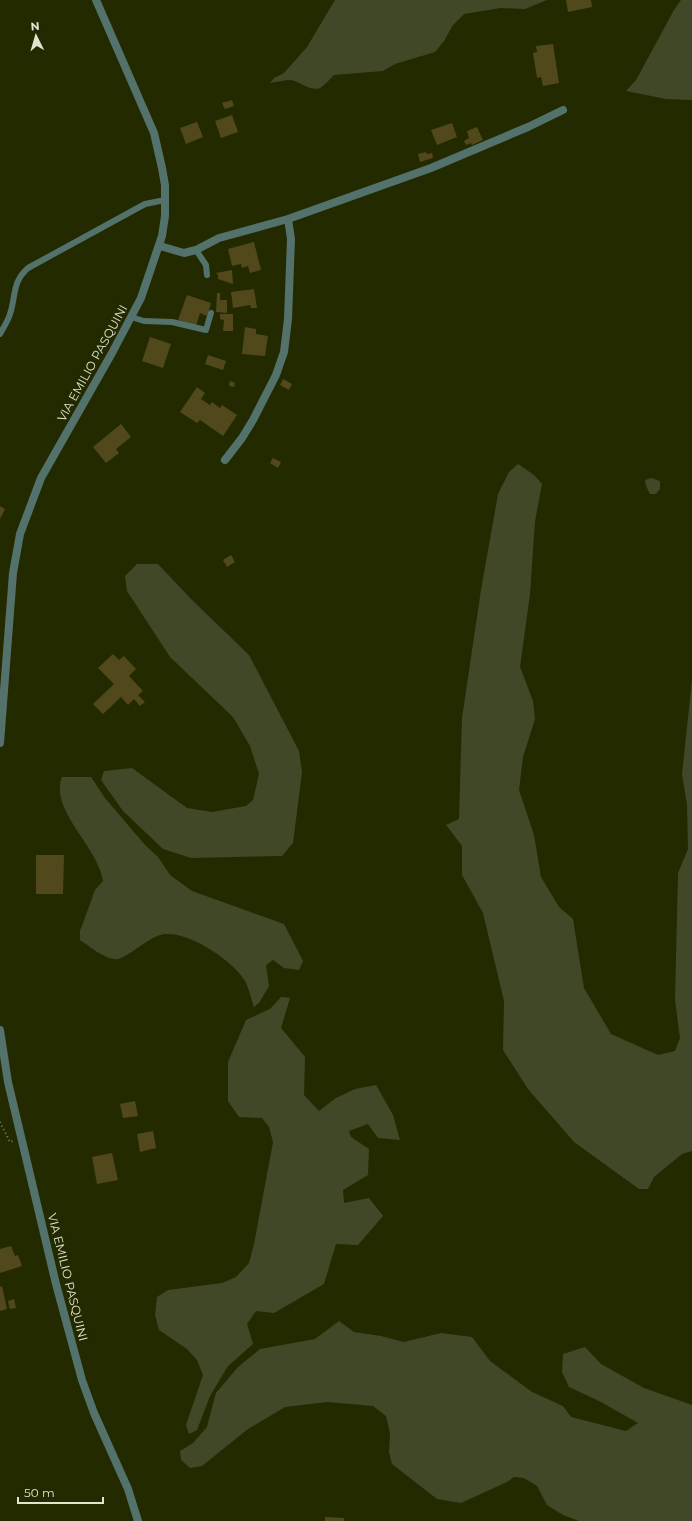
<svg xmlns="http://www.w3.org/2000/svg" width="692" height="1521" font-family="Montserrat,sans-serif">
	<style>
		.green { fill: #404828 }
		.building { fill: #51491c }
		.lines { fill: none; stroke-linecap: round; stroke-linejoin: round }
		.path { stroke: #7e8463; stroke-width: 2; stroke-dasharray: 1 3; stroke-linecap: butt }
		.lane { stroke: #54726c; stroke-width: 6 }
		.street { stroke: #54726c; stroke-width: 8 }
		.labels { text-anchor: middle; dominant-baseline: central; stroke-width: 4; stroke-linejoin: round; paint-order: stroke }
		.street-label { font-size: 12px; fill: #dfe5ce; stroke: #232a00 }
	</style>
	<rect width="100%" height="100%" fill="#232a00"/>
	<path class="green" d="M 335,0 L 547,0 L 525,9 L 501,8 L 464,14 L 453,25 L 444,41 L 435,52 L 395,64 L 383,71 L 334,75 C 330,79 325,85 320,88 C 310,92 300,81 290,80 C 284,80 277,82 270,83 L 274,78 L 284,73 L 307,47 Z
		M 681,0 L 692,0 L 692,100 L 666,99 L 626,91 L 636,80 L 674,10 Z
		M 518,464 L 534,475 L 542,484 L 535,521 L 530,594 L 520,667 L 533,701 L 535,719 L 523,757 L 519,790 L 534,835 L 541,877 L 559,907 L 573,919 L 584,988 L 611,1034 L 658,1055 L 675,1051 L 680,1038 L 675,1000 L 678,873 L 688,849 L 687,805 L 682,774 L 692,680 L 692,1151 L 682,1154 L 654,1177 L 648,1189 L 639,1189 L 574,1142 L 528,1089 L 503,1050 L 504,1001 L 483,913 L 462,875 L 462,846 L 446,825 L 459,819 L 462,718 L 481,590 L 498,494 L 509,472 Z
		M 651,478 L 660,481 L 660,489 L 656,494 L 650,494 L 646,486 L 645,480 Z
		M 137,564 L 158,564 L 191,599 L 249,655 L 299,751 L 302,772 L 293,843 L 282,856 L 191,858 L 163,849 L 123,811 L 101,780 L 104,771 L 132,768 L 187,808 L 212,812 L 246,806 L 253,800 L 259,774 L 250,746 L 233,717 L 170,657 L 127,591 L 125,576 Z
		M 62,777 L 91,777 L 105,798 L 145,845 L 158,857 L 170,875 L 192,891 L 284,924 L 303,961 L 299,970 L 284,968 L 273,960 L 266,965 L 269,986 L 259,1003 L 254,1007 C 251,999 249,988 245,981 C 233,960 181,925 157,936 C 147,940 127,957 118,959 C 107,961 89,946 80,940 L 80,931 L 95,890 L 103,881 C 98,846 49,810 62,777 Z
		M 281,997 L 290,998 L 281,1028 L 305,1057 L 304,1095 L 319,1111 L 336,1098 L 355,1089 L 376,1085 L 393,1115 L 400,1140 L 378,1138 L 368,1124 L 349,1131 L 351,1137 L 369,1149 L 368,1175 L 343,1190 L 344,1203 L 369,1198 L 383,1216 L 358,1245 L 336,1244 L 324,1284 L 274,1313 L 256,1311 L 247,1324 L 253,1344 L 228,1366 L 210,1396 L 197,1430 L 189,1434 L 186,1425 L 203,1375 L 197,1360 L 187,1349 L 159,1330 L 155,1315 L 157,1297 L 168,1290 L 222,1283 L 236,1277 L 249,1263 L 254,1244 L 273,1142 L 269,1127 L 262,1118 L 239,1117 L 228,1101 L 228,1062 L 246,1020 L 270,1009 Z
		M 339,1321 L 354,1332 L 381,1336 L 404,1342 L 441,1333 L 472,1337 L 490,1361 L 532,1392 L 563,1406 L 571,1417 L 626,1431 L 638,1423 L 599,1401 L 569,1387 L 562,1372 L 563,1354 L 585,1347 L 601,1364 L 644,1388 L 692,1405 L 692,1521 L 579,1521 L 563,1515 L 547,1505 L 537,1486 L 524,1478 L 514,1477 L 507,1482 L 461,1503 L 437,1499 L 392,1464 L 389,1452 L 390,1433 L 386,1416 L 373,1406 L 327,1402 L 285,1407 L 248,1429 L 202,1466 L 190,1468 L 181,1460 L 180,1451 L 193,1443 L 207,1427 L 216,1393 L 238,1367 L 260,1349 L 315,1339 Z"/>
	<path class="building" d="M 566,0 L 591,0 L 592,7 L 568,12 Z
		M 553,44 L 559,83 L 543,86 L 541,77 L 537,78 L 533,53 L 537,52 L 536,46 Z
		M 232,100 L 234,106 L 225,109 L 222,103 Z
		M 232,115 L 238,132 L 221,138 L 215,121 Z
		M 197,122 L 203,137 L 186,144 L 180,128 Z
		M 452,123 L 457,137 L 437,145 L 431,130 Z
		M 477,127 L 483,140 L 472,145 L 471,143 L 466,145 L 464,141 L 469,138 L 467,131 Z
		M 426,152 L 427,154 L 432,153 L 433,158 L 420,162 L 418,154 Z
		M 254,242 L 261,270 L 250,273 L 248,266 L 242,268 L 241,264 L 232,266 L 228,249 Z
		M 232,270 L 233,284 L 218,279 L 218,275 L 216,273 Z
		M 254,289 L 257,308 L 251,308 L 250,305 L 233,308 L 231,292 Z
		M 217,293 L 220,293 L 220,300 L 227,300 L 227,313 L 216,312 Z
		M 187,295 L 211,303 L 207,316 L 200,313 L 196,326 L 178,320 Z
		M 220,314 L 233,314 L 233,331 L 223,331 L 224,320 L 220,319 Z
		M 245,327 L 256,329 L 256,334 L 268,336 L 265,356 L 242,354 Z
		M 150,337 L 171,344 L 163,368 L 142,361 Z
		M 208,355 L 226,361 L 223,370 L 205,364 Z
		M 283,379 L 292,384 L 289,390 L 280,385 Z
		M 230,381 L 235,383 L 234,387 L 229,386 Z
		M 197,387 L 205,393 L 201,399 L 210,405 L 212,402 L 220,408 L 222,405 L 237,415 L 223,436 L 200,420 L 197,423 L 180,412 Z
		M 121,424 L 131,437 L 116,449 L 119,453 L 106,463 L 93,447 Z
		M 273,458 L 281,462 L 278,468 L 270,463 Z
		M 0,506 L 5,509 L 0,519 Z
		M 231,555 L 235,562 L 227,567 L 223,560 Z
		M 113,654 L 119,660 L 124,656 L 136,669 L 129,676 L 143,691 L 138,695 L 145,702 L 140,706 L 134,699 L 128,705 L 121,697 L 103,714 L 93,704 L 114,684 L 98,668 Z
		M 36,855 L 64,855 L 63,894 L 36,894 Z
		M 135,1101 L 138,1116 L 123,1118 L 120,1104 Z
		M 153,1131 L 156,1148 L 140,1152 L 137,1134 Z
		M 112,1153 L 118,1180 L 97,1184 L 92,1157 Z
		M 11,1246 L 15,1256 L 18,1255 L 22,1266 L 0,1273 L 0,1249 Z
		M 2,1286 L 7,1309 L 0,1311 L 0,1287 Z
		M 14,1299 L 16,1308 L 10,1309 L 8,1301 Z
		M 325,1517 L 344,1518 L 344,1521 L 325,1521 Z"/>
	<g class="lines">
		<path class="path" d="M 0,1122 L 10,1142 L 13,1141"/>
		<path class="lane" d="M 196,250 L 206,265 L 207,275
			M 131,317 L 144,321 L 172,322 L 206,330 L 211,313
			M 0,334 C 3,328 8,321 10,314 C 16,296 12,282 28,268 L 145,204 L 165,200"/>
		<path class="street" d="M 160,246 L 184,253 L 196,250 L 219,238 L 288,219 L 431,168 L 528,127 L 563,110
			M 225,460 L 242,438 L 253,420 L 276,375 L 284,352 L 288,319 L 291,239 L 288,219
			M 0,743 L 13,573 L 20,534 L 41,478 L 112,353 L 141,298 L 162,236 L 165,216 L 165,185 L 162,168 L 154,133 L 96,0
			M 0,1030 L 8,1082 L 56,1284 L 82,1380 L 94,1413 L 128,1489 L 138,1521"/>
	</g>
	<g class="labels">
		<g class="street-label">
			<text transform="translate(92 363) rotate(-61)">VIA EMILIO PASQUINI</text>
			<text transform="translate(68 1277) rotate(76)">VIA EMILIO PASQUINI</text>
		</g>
	</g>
	<g transform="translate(36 36) rotate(355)" stroke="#232a00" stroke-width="3" paint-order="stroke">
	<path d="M0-3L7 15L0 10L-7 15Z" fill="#dfe5ce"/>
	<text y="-6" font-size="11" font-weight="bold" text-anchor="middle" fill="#dfe5ce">N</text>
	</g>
	<path d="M18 1497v6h85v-6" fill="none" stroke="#dfe5ce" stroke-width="2"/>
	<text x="24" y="1497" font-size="12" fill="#dfe5ce" stroke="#232a00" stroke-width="3" paint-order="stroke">50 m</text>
</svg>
